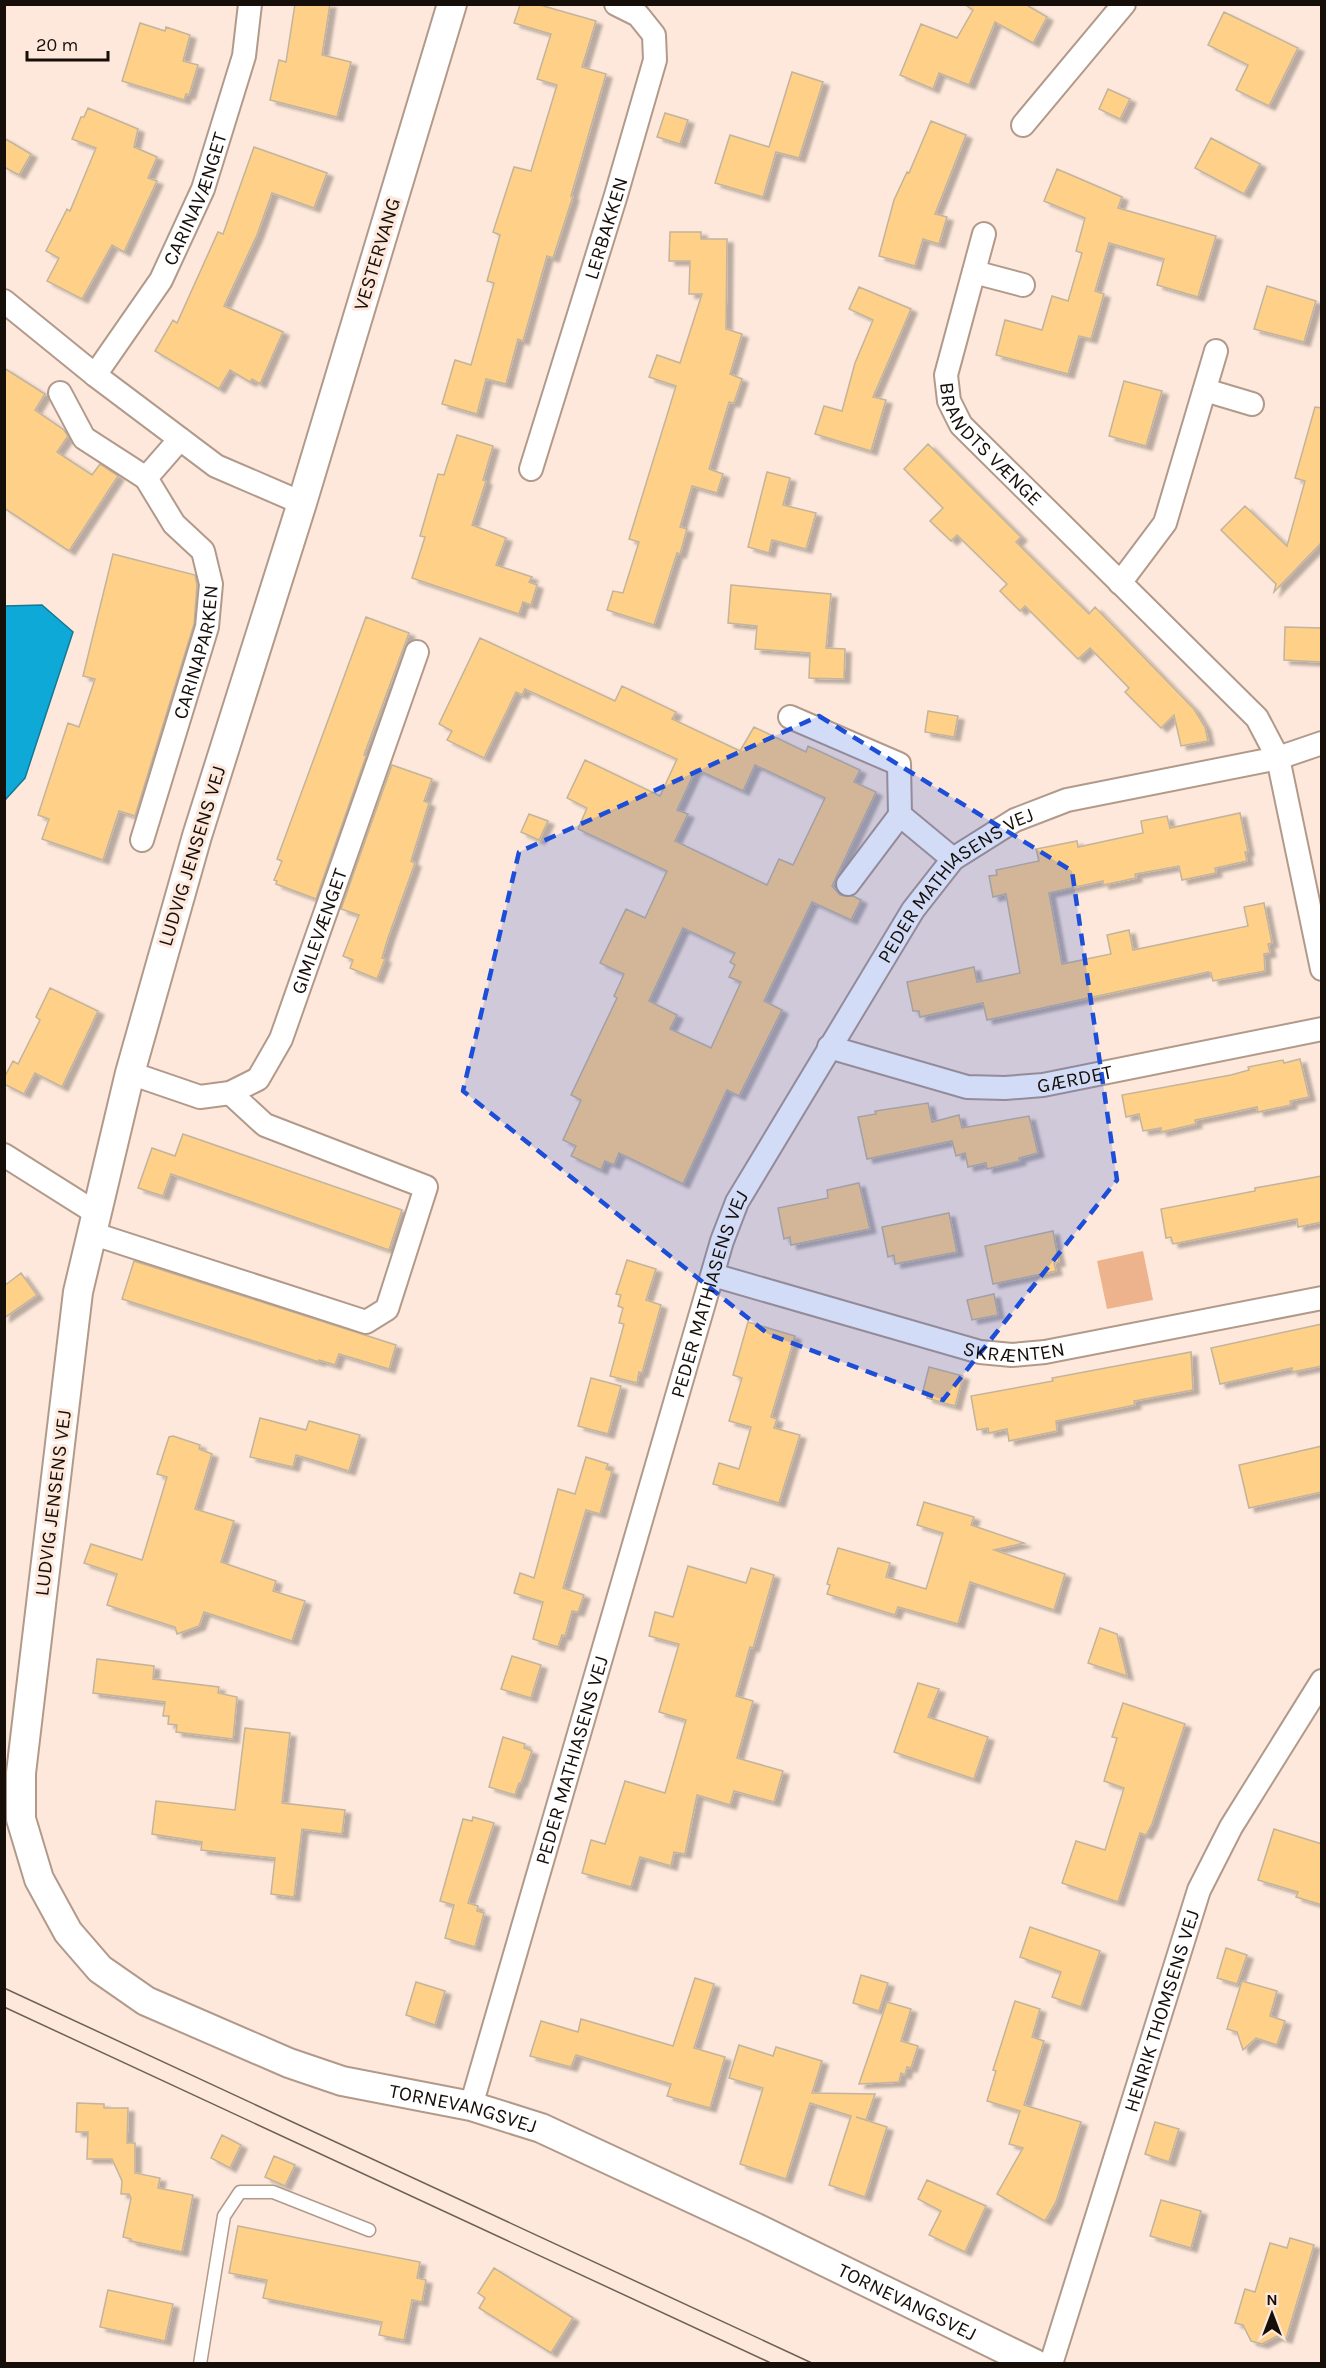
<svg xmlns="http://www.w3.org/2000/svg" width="1326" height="2368" font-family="Karla,sans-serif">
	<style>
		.green { fill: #edb38c }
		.water { fill: #0fa9d7; stroke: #117a99; stroke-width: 1.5 }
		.building { fill: #ffd088; stroke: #c3b49d; stroke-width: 1.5; fill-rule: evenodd; filter: url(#shadow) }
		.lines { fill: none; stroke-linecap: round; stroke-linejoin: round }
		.service-casing { stroke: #b29a8b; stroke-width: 15 }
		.minor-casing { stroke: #b29a8b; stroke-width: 26 }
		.tertiary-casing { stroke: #b29a8b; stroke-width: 32 }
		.service { stroke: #fff; stroke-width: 12 }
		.minor { stroke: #fff; stroke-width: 22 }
		.tertiary { stroke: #fff; stroke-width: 28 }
		.tram { stroke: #6d6058; stroke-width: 1.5 }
		.marked { fill: #1d4ed8; fill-opacity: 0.2; stroke: #1d4ed8; stroke-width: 4.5; stroke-dasharray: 12 8; stroke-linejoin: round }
		.labels { text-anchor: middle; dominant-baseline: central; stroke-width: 6; stroke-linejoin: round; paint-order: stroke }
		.street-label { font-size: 20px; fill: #160e09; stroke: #fde8db }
	</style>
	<defs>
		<filter id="shadow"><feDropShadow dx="6" dy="4" stdDeviation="1.5" flood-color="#0004"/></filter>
	</defs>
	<rect width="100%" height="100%" fill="#fde8db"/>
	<path class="green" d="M 1143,1251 L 1153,1300 L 1107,1309 L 1097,1261 Z"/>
	<path class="water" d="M 42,605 L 73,632 L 25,778 L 5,800 L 5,606 Z"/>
	<path class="building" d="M 295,4 L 330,4 L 322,55 L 351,62 L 337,117 L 270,100 L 279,60 L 286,62 Z
		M 964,4 L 1025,4 L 1047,17 L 1033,43 L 995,22 L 969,85 L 939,73 L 933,89 L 900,75 L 921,24 L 957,38 L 973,10 Z
		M 520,5 L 540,5 L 596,21 L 582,67 L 606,74 L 571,196 L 573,196 L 553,258 L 547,256 L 523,341 L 518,339 L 506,384 L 486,379 L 477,414 L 442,404 L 455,360 L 471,365 L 494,283 L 487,281 L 500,235 L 493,232 L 514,167 L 531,171 L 557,85 L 537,79 L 551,34 L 514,23 Z
		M 1224,12 L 1298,48 L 1269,106 L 1236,90 L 1248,65 L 1208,45 Z
		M 140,23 L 165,31 L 166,27 L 190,35 L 183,61 L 198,65 L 189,95 L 186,94 L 184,100 L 122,81 Z
		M 792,72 L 823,82 L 799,158 L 776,152 L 763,197 L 715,183 L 730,135 L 769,147 Z
		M 1108,89 L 1130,99 L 1120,119 L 1099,109 Z
		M 88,108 L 138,129 L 134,147 L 157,157 L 148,178 L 157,181 L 124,252 L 112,245 L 82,299 L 47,281 L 59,258 L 46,251 L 67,209 L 70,211 L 96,148 L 72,139 L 81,117 L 84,117 Z
		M 665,113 L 688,120 L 680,144 L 657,137 Z
		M 931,121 L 966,135 L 935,214 L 947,217 L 939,244 L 923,239 L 915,266 L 879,256 L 894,200 L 907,172 L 909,173 Z
		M 4,138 L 31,154 L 19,175 L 4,167 Z
		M 1211,138 L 1260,164 L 1244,194 L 1195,168 Z
		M 254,147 L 327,173 L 314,208 L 272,193 L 257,235 L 224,306 L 283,332 L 260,384 L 252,379 L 250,382 L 230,370 L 219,389 L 155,351 L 173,320 L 177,323 L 218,232 L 223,234 Z
		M 1057,169 L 1122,197 L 1118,208 L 1216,236 L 1198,297 L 1157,285 L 1164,259 L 1109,243 L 1095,291 L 1104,294 L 1091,339 L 1079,336 L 1068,374 L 996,355 L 1005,320 L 1042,330 L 1052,296 L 1068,301 L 1082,253 L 1076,251 L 1085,218 L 1044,201 Z
		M 670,232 L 701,232 L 701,239 L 727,239 L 726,329 L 742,334 L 730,374 L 742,379 L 734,403 L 729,402 L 709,469 L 723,474 L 717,493 L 692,486 L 680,527 L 687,529 L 680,554 L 677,553 L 654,625 L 607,610 L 613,591 L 623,593 L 639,542 L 629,539 L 676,386 L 649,377 L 657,355 L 680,363 L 702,294 L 689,294 L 690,261 L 669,261 Z
		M 1267,286 L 1316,301 L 1304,342 L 1254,329 Z
		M 859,287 L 911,309 L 873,397 L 886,400 L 871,451 L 815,434 L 824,406 L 842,411 L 855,363 L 873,320 L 849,309 Z
		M 4,368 L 45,394 L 35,410 L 64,430 L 68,436 L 57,452 L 92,475 L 100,464 L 118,476 L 69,551 L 4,508 Z
		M 1124,381 L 1162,391 L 1146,446 L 1109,436 Z
		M 1315,407 L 1322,408 L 1322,542 L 1274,592 L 1276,584 L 1221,530 L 1245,506 L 1287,546 L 1305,481 L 1295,478 Z
		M 457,435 L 493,446 L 483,480 L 486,481 L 472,525 L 506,538 L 496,565 L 532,577 L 529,582 L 537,585 L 531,605 L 523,602 L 519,614 L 412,578 L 425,537 L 420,536 L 438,474 L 444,475 Z
		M 928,444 L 1021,537 L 1016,542 L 1089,614 L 1095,607 L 1194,709 L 1205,727 L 1208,741 L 1181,746 L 1174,715 L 1161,728 L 1125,692 L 1129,688 L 1090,648 L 1078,659 L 1025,606 L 1020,611 L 1000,591 L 1007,584 L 957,535 L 951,541 L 930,521 L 943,508 L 904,469 Z
		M 767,472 L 790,478 L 783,505 L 816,513 L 806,549 L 772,540 L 769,553 L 748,547 Z
		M 113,554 L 195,575 L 197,585 L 194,624 L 135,816 L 119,811 L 103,860 L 42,839 L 49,819 L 38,815 L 68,723 L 79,727 L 95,679 L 83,676 Z
		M 731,585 L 831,594 L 826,648 L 845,649 L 844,679 L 809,678 L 810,653 L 755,649 L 757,626 L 728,623 Z
		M 366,617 L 409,633 L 364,755 L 366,756 L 316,899 L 276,884 L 277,881 L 274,880 L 282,861 L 277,859 Z
		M 1285,627 L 1322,628 L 1321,662 L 1284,660 Z
		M 480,638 L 615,701 L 622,686 L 676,712 L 672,719 L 740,751 L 754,727 L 806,752 L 808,746 L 860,770 L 854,782 L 876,792 L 832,886 L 840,895 L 853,896 L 861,900 L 851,920 L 812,902 L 764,1001 L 782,1010 L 739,1096 L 727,1090 L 683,1184 L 619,1153 L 614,1165 L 605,1161 L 601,1170 L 571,1156 L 576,1146 L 563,1140 L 581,1100 L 571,1095 L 617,998 L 614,996 L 624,974 L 600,963 L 626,909 L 645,918 L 667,871 L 578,829 L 587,808 L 567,798 L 585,760 L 660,796 L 677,759 L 525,689 L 522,695 L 516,692 L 484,758 L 447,740 L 452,731 L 439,724 ZM 755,765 L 825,798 L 793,865 L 779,859 L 767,885 L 675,841 L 688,814 L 677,810 L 696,769 L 743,791 ZM 683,928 L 735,953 L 730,962 L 735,965 L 729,977 L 741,982 L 711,1048 L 670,1029 L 677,1015 L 649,1001 Z
		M 928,711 L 958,716 L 954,737 L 925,732 Z
		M 392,765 L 432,779 L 424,801 L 429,803 L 411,861 L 415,863 L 388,938 L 382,958 L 385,959 L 377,979 L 350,968 L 353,960 L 343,956 L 359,915 L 341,909 Z
		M 1240,813 L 1248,852 L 1245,852 L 1247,861 L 1215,868 L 1216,873 L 1182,880 L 1179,866 L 1135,874 L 1136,878 L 1103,885 L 1103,881 L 1049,893 L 1062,964 L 1111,954 L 1107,935 L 1129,930 L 1133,950 L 1248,926 L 1244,907 L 1264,903 L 1272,943 L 1268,944 L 1270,953 L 1264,954 L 1265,971 L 1213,981 L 1211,973 L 1208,972 L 987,1020 L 983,1003 L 920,1017 L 919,1011 L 913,1011 L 907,982 L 974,967 L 977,982 L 1020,973 L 1006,894 L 993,897 L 989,876 L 997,875 L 996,870 L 1039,861 L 1036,849 L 1077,841 L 1078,847 L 1143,833 L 1141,821 L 1167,816 L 1170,828 Z
		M 529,814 L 548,821 L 539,840 L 521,832 Z
		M 50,988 L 98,1011 L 62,1087 L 35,1073 L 24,1094 L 4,1084 L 4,1078 L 13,1061 L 18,1064 L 40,1020 L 36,1017 Z
		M 1300,1059 L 1309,1097 L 1290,1101 L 1291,1105 L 1258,1112 L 1257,1107 L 1220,1115 L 1195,1120 L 1196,1124 L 1161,1132 L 1161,1128 L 1143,1131 L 1139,1114 L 1126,1117 L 1122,1095 L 1231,1075 L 1249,1070 L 1248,1067 L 1283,1060 L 1284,1063 Z
		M 928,1103 L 932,1122 L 959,1115 L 962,1128 L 1029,1116 L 1038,1153 L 1019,1158 L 1020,1161 L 987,1169 L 986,1163 L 968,1167 L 965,1153 L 956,1156 L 952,1141 L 867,1159 L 858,1117 L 876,1114 L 875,1111 Z
		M 183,1134 L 402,1210 L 389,1250 L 171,1174 L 163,1196 L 138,1188 L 152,1148 L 175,1156 Z
		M 1322,1176 L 1322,1222 L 1298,1227 L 1297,1219 L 1173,1244 L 1171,1237 L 1166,1238 L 1161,1209 L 1255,1191 L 1255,1188 Z
		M 859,1183 L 870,1229 L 791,1245 L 790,1237 L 784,1239 L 778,1208 L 828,1198 L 827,1190 Z
		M 949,1213 L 957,1252 L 895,1264 L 894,1255 L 888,1257 L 882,1227 Z
		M 1053,1231 L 1059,1262 L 1054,1263 L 1056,1271 L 993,1284 L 985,1246 Z
		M 627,1260 L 656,1269 L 646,1300 L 661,1305 L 642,1373 L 639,1372 L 637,1383 L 610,1376 L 624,1324 L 619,1323 L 623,1308 L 618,1306 L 621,1295 L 616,1294 Z
		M 134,1261 L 396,1345 L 389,1369 L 339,1354 L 335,1365 L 319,1360 L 319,1362 L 122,1299 Z
		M 21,1273 L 37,1295 L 4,1318 L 4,1286 Z
		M 994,1294 L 998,1315 L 972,1320 L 967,1300 Z
		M 748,1322 L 795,1336 L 771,1417 L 777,1419 L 774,1428 L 800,1435 L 779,1503 L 713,1484 L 719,1463 L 739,1469 L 751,1427 L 729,1421 L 742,1378 L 733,1375 Z
		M 1322,1324 L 1322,1366 L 1292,1372 L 1292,1368 L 1220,1384 L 1211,1348 Z
		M 1191,1352 L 1193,1390 L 1134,1401 L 1135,1405 L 1056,1421 L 1057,1431 L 1009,1441 L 1007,1429 L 989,1433 L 988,1428 L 977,1430 L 971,1396 L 1053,1381 L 1052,1378 Z
		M 929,1367 L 963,1376 L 955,1406 L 927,1398 L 928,1392 L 923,1391 Z
		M 591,1378 L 621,1386 L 608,1434 L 578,1426 Z
		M 260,1418 L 306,1430 L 309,1421 L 360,1435 L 349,1471 L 296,1455 L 293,1467 L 250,1457 Z
		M 173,1436 L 200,1445 L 199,1449 L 212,1454 L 195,1509 L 234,1521 L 221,1562 L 276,1581 L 273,1591 L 305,1601 L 292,1641 L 204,1612 L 199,1626 L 177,1634 L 175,1627 L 107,1605 L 117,1574 L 84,1563 L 91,1544 L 142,1560 L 167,1477 L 157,1474 L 169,1437 Z
		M 1322,1446 L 1322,1492 L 1249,1508 L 1239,1465 Z
		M 586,1457 L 608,1464 L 606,1469 L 612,1471 L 600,1514 L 586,1510 L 563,1588 L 584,1595 L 578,1612 L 572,1611 L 565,1636 L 562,1635 L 558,1647 L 533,1639 L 543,1602 L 514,1593 L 520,1573 L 534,1578 L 558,1489 L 575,1494 Z
		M 924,1502 L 974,1517 L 971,1525 L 1024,1543 L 994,1550 L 1065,1574 L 1054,1610 L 970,1582 L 958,1624 L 898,1607 L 895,1615 L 827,1594 L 830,1585 L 827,1584 L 838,1548 L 890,1563 L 886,1577 L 926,1589 L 943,1533 L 917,1525 Z
		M 688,1566 L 746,1583 L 751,1568 L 774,1575 L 753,1648 L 750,1647 L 736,1696 L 753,1701 L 737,1758 L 783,1771 L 774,1802 L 734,1791 L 730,1805 L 697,1795 L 685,1854 L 674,1852 L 671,1866 L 640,1857 L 631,1887 L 582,1873 L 591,1840 L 605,1844 L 625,1781 L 665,1793 L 686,1720 L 659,1712 L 679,1644 L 649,1636 L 655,1612 L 673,1617 Z
		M 1100,1628 L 1117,1634 L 1127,1676 L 1088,1663 Z
		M 512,1656 L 541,1665 L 531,1698 L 501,1689 Z
		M 97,1659 L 154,1666 L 153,1679 L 219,1687 L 218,1693 L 237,1697 L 233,1739 L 176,1732 L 177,1725 L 168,1724 L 169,1716 L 163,1716 L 165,1702 L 93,1693 Z
		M 918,1683 L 939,1689 L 928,1717 L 988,1737 L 974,1779 L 894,1752 Z
		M 1123,1703 L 1185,1724 L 1152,1824 L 1146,1835 L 1140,1833 L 1118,1902 L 1062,1883 L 1076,1841 L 1105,1850 L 1124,1788 L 1104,1781 L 1117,1738 L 1112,1737 Z
		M 245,1728 L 290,1733 L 282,1803 L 345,1810 L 342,1834 L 302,1829 L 294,1897 L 271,1894 L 275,1858 L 201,1850 L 202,1842 L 152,1834 L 156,1801 L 235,1810 Z
		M 503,1737 L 525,1744 L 524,1748 L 532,1751 L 521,1783 L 519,1783 L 515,1795 L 489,1787 Z
		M 473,1817 L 494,1823 L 468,1903 L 478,1906 L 477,1911 L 484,1913 L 475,1947 L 445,1938 L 454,1905 L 440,1901 L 463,1819 L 472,1821 Z
		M 1274,1829 L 1322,1844 L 1322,1905 L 1296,1897 L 1298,1892 L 1258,1880 Z
		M 1030,1927 L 1100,1951 L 1081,2007 L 1052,1997 L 1061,1972 L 1020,1957 Z
		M 1226,1948 L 1247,1955 L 1237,1984 L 1217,1978 Z
		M 861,1975 L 888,1983 L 879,2011 L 853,2003 Z
		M 695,1978 L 714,1984 L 694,2048 L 725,2057 L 710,2108 L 667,2096 L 671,2084 L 576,2055 L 571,2067 L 530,2056 L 541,2021 L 578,2032 L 581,2019 L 673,2046 Z
		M 1242,1981 L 1277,1991 L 1270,2016 L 1285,2021 L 1277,2045 L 1256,2038 L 1243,2050 L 1237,2032 L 1227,2029 Z
		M 416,1982 L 445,1991 L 435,2025 L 406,2015 Z
		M 1015,2001 L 1040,2009 L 1032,2037 L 1044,2041 L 1024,2105 L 1081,2122 L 1056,2202 L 1045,2221 L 997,2194 L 1023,2148 L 1009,2144 L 1020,2111 L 987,2101 L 996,2071 L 993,2070 Z
		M 887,2002 L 911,2009 L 901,2041 L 918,2046 L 911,2068 L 907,2067 L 905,2075 L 901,2073 L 899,2082 L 859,2084 Z
		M 739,2045 L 773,2056 L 776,2047 L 822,2061 L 812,2093 L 875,2094 L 866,2120 L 856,2117 L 887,2127 L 865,2197 L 829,2185 L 851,2116 L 810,2103 L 786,2179 L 740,2164 L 763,2088 L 729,2078 Z
		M 77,2103 L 104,2104 L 104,2108 L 128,2108 L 127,2143 L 135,2143 L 135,2173 L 160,2178 L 158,2188 L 193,2195 L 182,2252 L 131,2241 L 131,2239 L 123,2237 L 131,2198 L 129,2194 L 121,2194 L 122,2181 L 112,2159 L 87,2159 L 88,2132 L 76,2132 Z
		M 1155,2122 L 1179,2129 L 1169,2162 L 1145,2154 Z
		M 222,2135 L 241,2145 L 230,2168 L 211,2158 Z
		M 274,2156 L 295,2165 L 285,2186 L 265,2177 Z
		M 927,2180 L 986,2206 L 965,2252 L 929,2235 L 941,2211 L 918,2199 Z
		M 1161,2200 L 1201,2211 L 1191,2248 L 1150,2236 Z
		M 238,2226 L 420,2262 L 417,2278 L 426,2280 L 422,2302 L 412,2300 L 404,2340 L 379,2335 L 382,2322 L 263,2298 L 267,2280 L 229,2273 Z
		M 1290,2238 L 1314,2245 L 1286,2339 L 1277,2336 L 1262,2344 L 1251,2341 L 1243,2325 L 1235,2323 L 1245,2289 L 1255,2292 L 1270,2243 L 1287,2248 Z
		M 494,2268 L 573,2318 L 551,2353 L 479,2308 L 485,2298 L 478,2293 Z
		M 108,2290 L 173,2304 L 165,2341 L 100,2327 Z"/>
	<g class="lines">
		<g class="service-casing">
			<path id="service" d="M 200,2364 L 224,2216 L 240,2192 L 273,2192 L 369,2230"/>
		</g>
		<g class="minor-casing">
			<g id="minor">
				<path d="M 1023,125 L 1124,4"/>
				<path id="s1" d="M 984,234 L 946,375 L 949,401 L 961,425 L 1257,718 L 1278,758 L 1322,969"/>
				<path d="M 974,272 L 1023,285"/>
				<path d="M 4,301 L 95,375 L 216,466 L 302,503"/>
				<path id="s2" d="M 95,375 L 161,280 L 203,189 L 244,56 L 250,4"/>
				<path d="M 1205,390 L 1252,404"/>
				<path d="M 60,393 L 84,438 L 146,478 L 180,439"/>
				<path id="s3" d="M 531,469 L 616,195 L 655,60 L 654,35 L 638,15 L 616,4"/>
				<path d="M 1120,583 L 1165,523 L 1216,351"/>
				<path d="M 790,717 L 899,764 L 900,815 L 953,859"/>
				<path id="s4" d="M 142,840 L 207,627 L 211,584 L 203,551 L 174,524 L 146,478"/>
				<path d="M 848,884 L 900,815"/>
				<path id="s5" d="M 829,1047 L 967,1087 L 1005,1088 L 1043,1085 L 1322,1029"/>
				<path id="s6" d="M 130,1073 L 200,1097 L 230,1093 L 258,1079 L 281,1039 L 417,652"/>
				<path d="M 4,1155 L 96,1213"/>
				<path d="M 91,1233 L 366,1322 L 387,1309 L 426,1187 L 265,1125 L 230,1093"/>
				<path id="s7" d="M 713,1275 L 980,1352 L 1012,1355 L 1045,1352 L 1322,1298"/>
				<path id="s8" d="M 471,2106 L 722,1241 L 737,1202 L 913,910 L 953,859 L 1015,820 L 1067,800 L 1278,758 L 1322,743"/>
				<path id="s9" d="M 1051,2364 L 1199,1890 L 1231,1827 L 1322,1681"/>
			</g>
		</g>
		<g class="tertiary-casing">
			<g id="tertiary">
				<path id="s10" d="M 452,4 L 302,503 L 197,836 L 130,1073 L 78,1292 L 21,1773 L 21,1819 L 39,1879 L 68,1932 L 100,1969 L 146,2001 L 289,2063 L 342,2081 L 471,2106 L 541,2128 L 754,2227 L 1035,2364"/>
			</g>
		</g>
		<use href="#service" class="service"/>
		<use href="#minor" class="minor"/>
		<use href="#tertiary" class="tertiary"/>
		<path class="tram" d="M 4,1988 L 814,2364
			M 4,2007 L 773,2364"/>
	</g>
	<path class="marked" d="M 819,716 L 1072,871 L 1117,1180 L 943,1400 L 768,1334 L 463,1091 L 519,852 Z"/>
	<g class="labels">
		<g class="street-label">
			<text stroke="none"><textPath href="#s2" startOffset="204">CARINAVÆNGET</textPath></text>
			<text stroke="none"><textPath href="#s3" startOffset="252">LERBAKKEN</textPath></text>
			<text transform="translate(377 254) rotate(-73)">VESTERVANG</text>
			<text stroke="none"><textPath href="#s1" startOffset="231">BRANDTS VÆNGE</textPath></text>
			<text stroke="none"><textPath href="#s4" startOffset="196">CARINAPARKEN</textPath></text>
			<text transform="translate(192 856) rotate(-73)">LUDVIG JENSENS VEJ</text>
			<text stroke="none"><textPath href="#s8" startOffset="1332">PEDER MATHIASENS VEJ</textPath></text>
			<text stroke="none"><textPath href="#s6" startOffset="296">GIMLEVÆNGET</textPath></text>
			<text stroke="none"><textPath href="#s5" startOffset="252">GÆRDET</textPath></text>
			<text stroke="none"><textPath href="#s8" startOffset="846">PEDER MATHIASENS VEJ</textPath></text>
			<text stroke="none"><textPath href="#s7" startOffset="312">SKRÆNTEN</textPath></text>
			<text transform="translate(53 1503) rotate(-83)">LUDVIG JENSENS VEJ</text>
			<text stroke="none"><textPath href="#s8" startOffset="360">PEDER MATHIASENS VEJ</textPath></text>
			<text stroke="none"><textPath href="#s9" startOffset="370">HENRIK THOMSENS VEJ</textPath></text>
			<text stroke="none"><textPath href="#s10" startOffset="2436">TORNEVANGSVEJ</textPath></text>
			<text stroke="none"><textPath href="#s10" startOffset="2922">TORNEVANGSVEJ</textPath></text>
		</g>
	</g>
	<rect width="1326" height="2368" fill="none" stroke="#160e09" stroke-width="12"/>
	<g transform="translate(1272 2314)" stroke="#fde8db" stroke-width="4.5" paint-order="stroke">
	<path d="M0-4.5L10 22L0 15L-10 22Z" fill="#160e09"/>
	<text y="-9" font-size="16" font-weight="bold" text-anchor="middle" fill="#160e09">N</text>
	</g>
	<path d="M27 51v9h81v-9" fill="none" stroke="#160e09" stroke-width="3"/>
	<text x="36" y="51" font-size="18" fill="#160e09" stroke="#fde8db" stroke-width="4.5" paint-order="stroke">20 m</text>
</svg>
